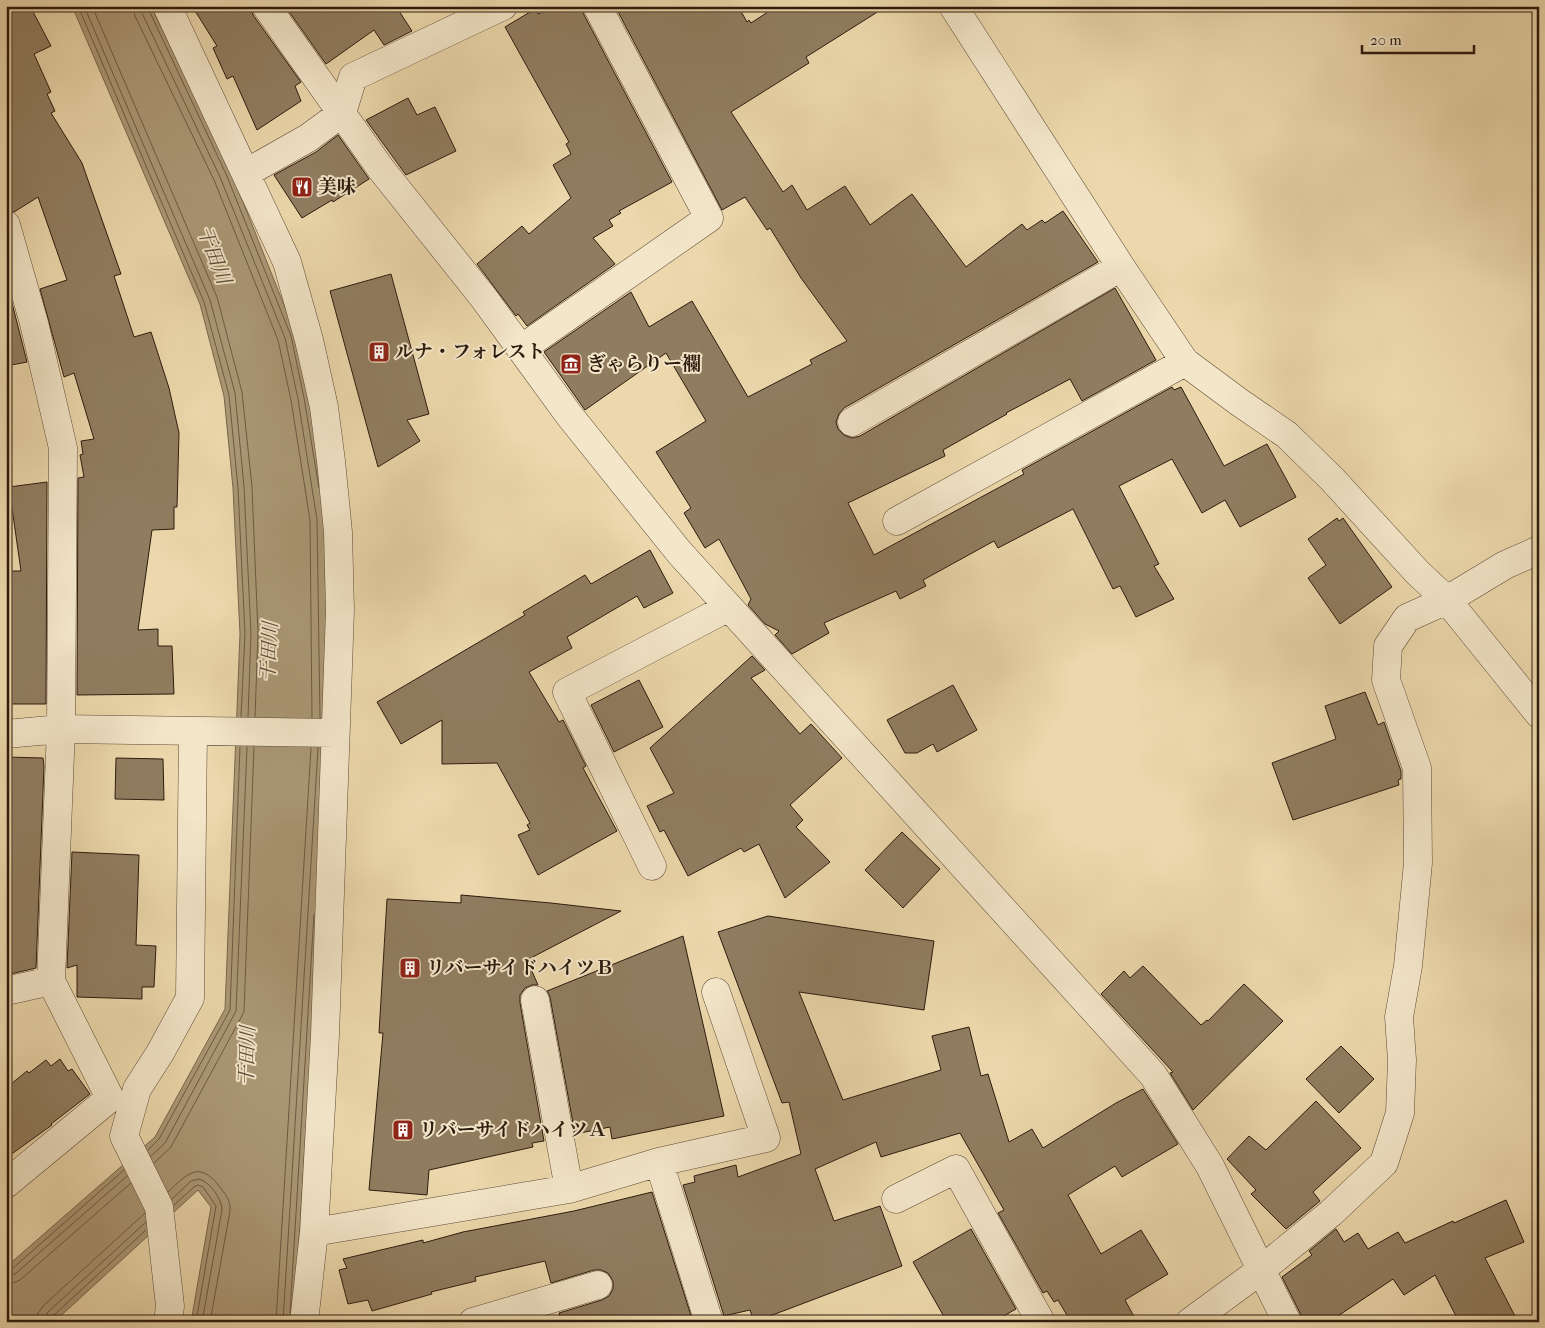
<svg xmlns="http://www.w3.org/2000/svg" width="1545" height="1328" font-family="'IM FELL French Canon','Noto Serif JP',serif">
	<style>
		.water { fill: #ab9876; stroke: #78664c }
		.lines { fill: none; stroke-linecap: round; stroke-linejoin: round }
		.shore { stroke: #6c5a42; stroke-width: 1 }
		.building { fill: #907d60; stroke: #2c1b0e }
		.street-casing { stroke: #5c4a36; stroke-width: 29 }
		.street { stroke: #f3e6c9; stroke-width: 28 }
		.labels { text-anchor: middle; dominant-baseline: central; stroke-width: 4; stroke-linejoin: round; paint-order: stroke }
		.poi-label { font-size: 19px; font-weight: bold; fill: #2c1b0e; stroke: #f3e6c9; text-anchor: start }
		.water-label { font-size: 20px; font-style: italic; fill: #5f4d38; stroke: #f3e6c9 }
	</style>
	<rect width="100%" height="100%" fill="#ecd8ac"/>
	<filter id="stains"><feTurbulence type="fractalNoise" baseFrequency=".004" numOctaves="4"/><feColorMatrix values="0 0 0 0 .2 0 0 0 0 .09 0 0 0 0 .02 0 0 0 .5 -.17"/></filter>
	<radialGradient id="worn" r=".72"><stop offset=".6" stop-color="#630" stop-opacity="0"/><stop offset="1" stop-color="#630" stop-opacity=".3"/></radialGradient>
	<path class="water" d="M 72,6 L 151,6 L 231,172 L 296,335 L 309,397 L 328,519 L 332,714 L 294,1322 L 191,1322 L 211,1207 L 198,1190 L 54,1322 L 6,1322 L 6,1267 L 155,1137 L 225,1009 L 240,634 L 233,488 L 224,396 L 200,304 Z"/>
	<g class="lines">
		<path class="shore" d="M 78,6 L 204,302 L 229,395 L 238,488 L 245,634 L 241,717
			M 84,6 L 210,300 L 235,393 L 244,487 L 251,634 L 248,717
			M 92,6 L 217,297 L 242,392 L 252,487 L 258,633 L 255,717
			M 133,6 L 135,16 L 214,180 L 278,340 L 291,400 L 310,520 L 312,718
			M 141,6 L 142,13 L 220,177 L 285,338 L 298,399 L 317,520 L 320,718
			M 147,6 L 226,174 L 291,336 L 304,398 L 319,488
			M 148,1150 L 159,1139 L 230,1010 L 240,747
			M 151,1156 L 165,1143 L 236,1011 L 247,747
			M 154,1163 L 171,1147 L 244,1012 L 254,747
			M 168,1192 C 187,1174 199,1160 219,1186 C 225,1194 231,1200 230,1211 L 210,1322
			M 172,1199 L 191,1181 L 199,1179 C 210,1182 222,1199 222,1210 L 202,1322
			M 174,1205 L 194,1187 L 198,1185 L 203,1187 L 216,1206 L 196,1322
			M 6,1270 L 12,1269 L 124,1170
			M 6,1276 L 15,1274 L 127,1176
			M 6,1284 L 13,1283 L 20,1280 L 131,1183
			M 290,1313 L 314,914
			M 37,1322 L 38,1313 L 43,1306 L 145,1213
			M 44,1322 L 48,1312 L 146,1222
			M 51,1322 L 53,1316 L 146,1230
			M 276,1322 L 311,748
			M 283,1322 L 318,748"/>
	</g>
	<path class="building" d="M 6,6 L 30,6 L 51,46 L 34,54 L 51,92 L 47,94 L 55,111 L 51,113 L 82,163 L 121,274 L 114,276 L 134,337 L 151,332 L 169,388 L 179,433 L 177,507 L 174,507 L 174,529 L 152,530 L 138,630 L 158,629 L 158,646 L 172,646 L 174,694 L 77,695 L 78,478 L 84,477 L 80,455 L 83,454 L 81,441 L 94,439 L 74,373 L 64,377 L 40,289 L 67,280 L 38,197 L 14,212 L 6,210 Z
		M 192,6 L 251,6 L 253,15 L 301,82 L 295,86 L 301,101 L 257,130 L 233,76 L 227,79 L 213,48 L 217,46 Z
		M 285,6 L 406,6 L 399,11 L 412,31 L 384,45 L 374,30 L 326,64 Z
		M 555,6 L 582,6 L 583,13 L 672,182 L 619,211 L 621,213 L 609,220 L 613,226 L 593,238 L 615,264 L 527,326 L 518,314 L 516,316 L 477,264 L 522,226 L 529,234 L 571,198 L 553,165 L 571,154 L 566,144 L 569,142 L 505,27 L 535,9 L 538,14 Z
		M 615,6 L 738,6 L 747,22 L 749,20 L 751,23 L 777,6 L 887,6 L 806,57 L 809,63 L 731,112 L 783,192 L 792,185 L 807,210 L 845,186 L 870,225 L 912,194 L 966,267 L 1022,224 L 1027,230 L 1042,220 L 1045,223 L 1063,211 L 1098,262 L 844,408 L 839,414 L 836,422 L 838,429 L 844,435 L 852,438 L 860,436 L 1115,288 L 1156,360 L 1082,401 L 1070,379 L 1006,413 L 1007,414 L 943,450 L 945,456 L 848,503 L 874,555 L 1024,474 L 1022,470 L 1172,387 L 1174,390 L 1181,387 L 1224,466 L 1267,444 L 1296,497 L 1240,527 L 1225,500 L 1202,513 L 1172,459 L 1119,486 L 1159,564 L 1154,566 L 1174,599 L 1136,617 L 1120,586 L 1113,589 L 1073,509 L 998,548 L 994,541 L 923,580 L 926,586 L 900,599 L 896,591 L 824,623 L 829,633 L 792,654 L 775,635 L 779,631 L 765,624 L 748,605 L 751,599 L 719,539 L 705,548 L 684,513 L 691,508 L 656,452 L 706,421 L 666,353 L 585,410 L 544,352 L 631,292 L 649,327 L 692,301 L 748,397 L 812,364 L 810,360 L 847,341 L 801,278 L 770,228 L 767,230 L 745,197 L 722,210 Z
		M 408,98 L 417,115 L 435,107 L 456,151 L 406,175 L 366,120 Z
		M 338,135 L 369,179 L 333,202 L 332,200 L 302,218 L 274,175 L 316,152 Z
		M 391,274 L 429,414 L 407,420 L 420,441 L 378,467 L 330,291 Z
		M 11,299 L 27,362 L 6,366 L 6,301 Z
		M 47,482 L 46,704 L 6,704 L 6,571 L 21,571 L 9,487 Z
		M 1337,518 L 1339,521 L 1343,518 L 1392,587 L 1340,624 L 1308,578 L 1326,565 L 1308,539 Z
		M 650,550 L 673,593 L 644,608 L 637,596 L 567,637 L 572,648 L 529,672 L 559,722 L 563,720 L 586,766 L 583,768 L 617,831 L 538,875 L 518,835 L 530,830 L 527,825 L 530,823 L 497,763 L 442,764 L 442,720 L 401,744 L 377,702 L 525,615 L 523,612 L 585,575 L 591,584 Z
		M 752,656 L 765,670 L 751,678 L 800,734 L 811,724 L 842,758 L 790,805 L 803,820 L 796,827 L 830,862 L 785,898 L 759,844 L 744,852 L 741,848 L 688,876 L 664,830 L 660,832 L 647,806 L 674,793 L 650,748 Z
		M 639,680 L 663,727 L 614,752 L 591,705 Z
		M 953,685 L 977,730 L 937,752 L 933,744 L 917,753 L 905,753 L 887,720 Z
		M 1365,692 L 1378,725 L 1384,722 L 1401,771 L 1401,779 L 1398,780 L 1399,785 L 1293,820 L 1272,763 L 1336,739 L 1325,706 Z
		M 6,757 L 43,758 L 44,766 L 36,968 L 6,975 Z
		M 116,758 L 163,759 L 164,800 L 115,799 Z
		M 902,832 L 940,869 L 903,908 L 865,870 Z
		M 72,852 L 139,855 L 136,945 L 156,946 L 154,987 L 142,987 L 142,999 L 77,997 L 77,965 L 67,968 Z
		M 461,895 L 551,903 L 621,911 L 527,960 L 538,985 L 532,985 L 525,988 L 520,995 L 520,1003 L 544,1141 L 532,1143 L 533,1147 L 429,1170 L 427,1195 L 369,1190 L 383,1033 L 379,1033 L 387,899 L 461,903 Z
		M 768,916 L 934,941 L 924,1010 L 799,992 L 843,1100 L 941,1070 L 932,1036 L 969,1027 L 981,1076 L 988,1074 L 1009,1142 L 1032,1129 L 1043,1148 L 1116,1103 L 1143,1089 L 1178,1144 L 1122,1177 L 1115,1166 L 1068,1195 L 1101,1254 L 1141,1230 L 1168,1274 L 1125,1300 L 1137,1322 L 1071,1322 L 1058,1300 L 1054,1302 L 1047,1291 L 1043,1293 L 998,1213 L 1004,1210 L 960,1133 L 881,1157 L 876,1142 L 815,1169 L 834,1221 L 880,1206 L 902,1266 L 754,1322 L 750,1310 L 724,1316 L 683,1185 L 695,1182 L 694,1176 L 736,1165 L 738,1177 L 801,1154 L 789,1102 L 782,1103 L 718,932 Z
		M 683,936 L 724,1116 L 612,1139 L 610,1127 L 575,1134 L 550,997 L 547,991 Z
		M 1143,966 L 1201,1025 L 1207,1020 L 1208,1021 L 1244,984 L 1283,1021 L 1193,1110 L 1170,1073 L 1173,1072 L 1101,994 L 1124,971 L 1130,978 Z
		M 1341,1046 L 1374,1079 L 1339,1113 L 1306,1079 Z
		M 60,1059 L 68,1071 L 72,1069 L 90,1094 L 51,1124 L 52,1125 L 6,1158 L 6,1088 L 27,1071 L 29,1073 L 46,1060 L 51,1066 Z
		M 1316,1101 L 1361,1148 L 1313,1192 L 1320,1201 L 1286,1229 L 1251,1194 L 1256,1190 L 1227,1159 L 1249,1136 L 1266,1150 Z
		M 652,1192 L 693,1322 L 561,1322 L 559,1313 L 602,1300 L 609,1296 L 613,1289 L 613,1281 L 608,1273 L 601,1270 L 594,1270 L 551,1283 L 545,1261 L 475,1277 L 476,1281 L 431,1292 L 432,1294 L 372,1311 L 368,1300 L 348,1304 L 339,1270 L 347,1268 L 343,1259 L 423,1240 L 423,1243 L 463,1232 L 574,1211 Z
		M 1506,1200 L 1524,1242 L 1485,1258 L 1518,1322 L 1459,1322 L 1435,1275 L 1404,1295 L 1393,1279 L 1329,1322 L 1302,1322 L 1301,1315 L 1282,1277 L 1312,1255 L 1309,1251 L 1336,1229 L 1344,1242 L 1358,1233 L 1368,1249 L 1398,1232 L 1405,1243 L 1453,1221 L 1454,1223 Z
		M 971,1229 L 1016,1309 L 993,1322 L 947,1322 L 913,1262 Z"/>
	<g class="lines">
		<g class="street-casing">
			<path id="street" d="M 167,6 L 287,262 L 309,340 L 324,407 L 331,461 L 338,532 L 340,610 L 325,1035 L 314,1232 L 304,1322
				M 266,6 L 381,169 L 483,297 L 569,415 L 679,552 L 1153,1075 L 1210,1166 L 1287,1322
				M 953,6 L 1121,267 L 1185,362 L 1239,402 L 1287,435 L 1333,480 L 1418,573 L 1447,600 L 1505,565 L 1539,550
				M 246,173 L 308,138 L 342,113 L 353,77 L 503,6
				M 6,225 L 34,323 L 63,448 L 61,729 L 335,733
				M 521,349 L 709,218 L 597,6
				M 852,422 L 1121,267
				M 897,521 L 1185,362
				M 6,734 L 61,729 L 51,981 L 110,1098 L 6,1184
				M 652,866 L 567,692 L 729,607
				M 6,991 L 51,981
				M 535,1000 L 569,1189
				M 659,1162 L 766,1138 L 716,992
				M 896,1199 L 956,1169 L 1041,1322
				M 314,1232 L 569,1189 L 659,1162 L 709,1322
				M 168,1322 L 170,1306 L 159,1207 L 124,1136 L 137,1089 L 160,1053 L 190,998 L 193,732
				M 473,1322 L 598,1285
				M 1190,1322 L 1261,1270 L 1331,1213 L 1384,1163 L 1400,1113 L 1402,1060 L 1399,1017 L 1408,966 L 1418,863 L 1417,768 L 1386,680 L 1388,646 L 1407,618 L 1447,600 L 1539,714"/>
		</g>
		<use href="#street" class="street"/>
	</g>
	<defs>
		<g id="restaurant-square" transform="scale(1.125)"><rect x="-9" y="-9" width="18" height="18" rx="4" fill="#8f2418" stroke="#f3e6c9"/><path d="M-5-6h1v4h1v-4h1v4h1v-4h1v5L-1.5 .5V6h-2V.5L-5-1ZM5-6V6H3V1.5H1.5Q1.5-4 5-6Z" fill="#fff"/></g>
		<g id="building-square" transform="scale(1.125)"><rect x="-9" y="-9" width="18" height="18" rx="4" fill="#8f2418" stroke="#f3e6c9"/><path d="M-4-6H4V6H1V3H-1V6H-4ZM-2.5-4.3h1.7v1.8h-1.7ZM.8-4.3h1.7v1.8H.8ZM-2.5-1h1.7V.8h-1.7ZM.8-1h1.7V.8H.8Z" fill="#fff"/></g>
		<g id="museum-square" transform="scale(1.125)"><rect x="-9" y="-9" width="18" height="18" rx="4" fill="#8f2418" stroke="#f3e6c9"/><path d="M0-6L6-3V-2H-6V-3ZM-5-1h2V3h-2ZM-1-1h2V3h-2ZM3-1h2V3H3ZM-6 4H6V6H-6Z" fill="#fff"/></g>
	</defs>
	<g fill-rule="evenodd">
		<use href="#restaurant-square" x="302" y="187"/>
		<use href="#building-square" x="379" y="352"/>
		<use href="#museum-square" x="571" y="364"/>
		<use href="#building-square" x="410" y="968"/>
		<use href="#building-square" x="403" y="1130"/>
	</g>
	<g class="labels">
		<g class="poi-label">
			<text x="318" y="187">美味</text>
			<text x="395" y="352">ルナ・フォレスト</text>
			<text x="587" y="364">ぎゃらりー襴</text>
			<text x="426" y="968">リバーサイドハイツＢ</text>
			<text x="419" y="1130">リバーサイドハイツＡ</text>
		</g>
		<g class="water-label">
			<text transform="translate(214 255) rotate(69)">干田川</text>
			<text transform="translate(269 652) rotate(-87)">干田川</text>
			<text transform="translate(247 1056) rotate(-88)">干田川</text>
		</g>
	</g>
	<rect width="1545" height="1328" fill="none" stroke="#ecd8ac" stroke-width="25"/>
	<rect x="8" y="8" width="1530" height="1313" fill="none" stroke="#2c1b0e" stroke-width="2.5"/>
	<rect x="12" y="12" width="1520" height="1303" fill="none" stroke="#2c1b0e"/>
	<path d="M1362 45v8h112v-8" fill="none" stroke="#2c1b0e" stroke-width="2.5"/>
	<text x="1370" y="45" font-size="15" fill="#2c1b0e" stroke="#f3e6c9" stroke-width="4" paint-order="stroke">20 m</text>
	<rect width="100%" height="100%" filter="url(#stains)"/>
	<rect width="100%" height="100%" fill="url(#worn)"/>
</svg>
